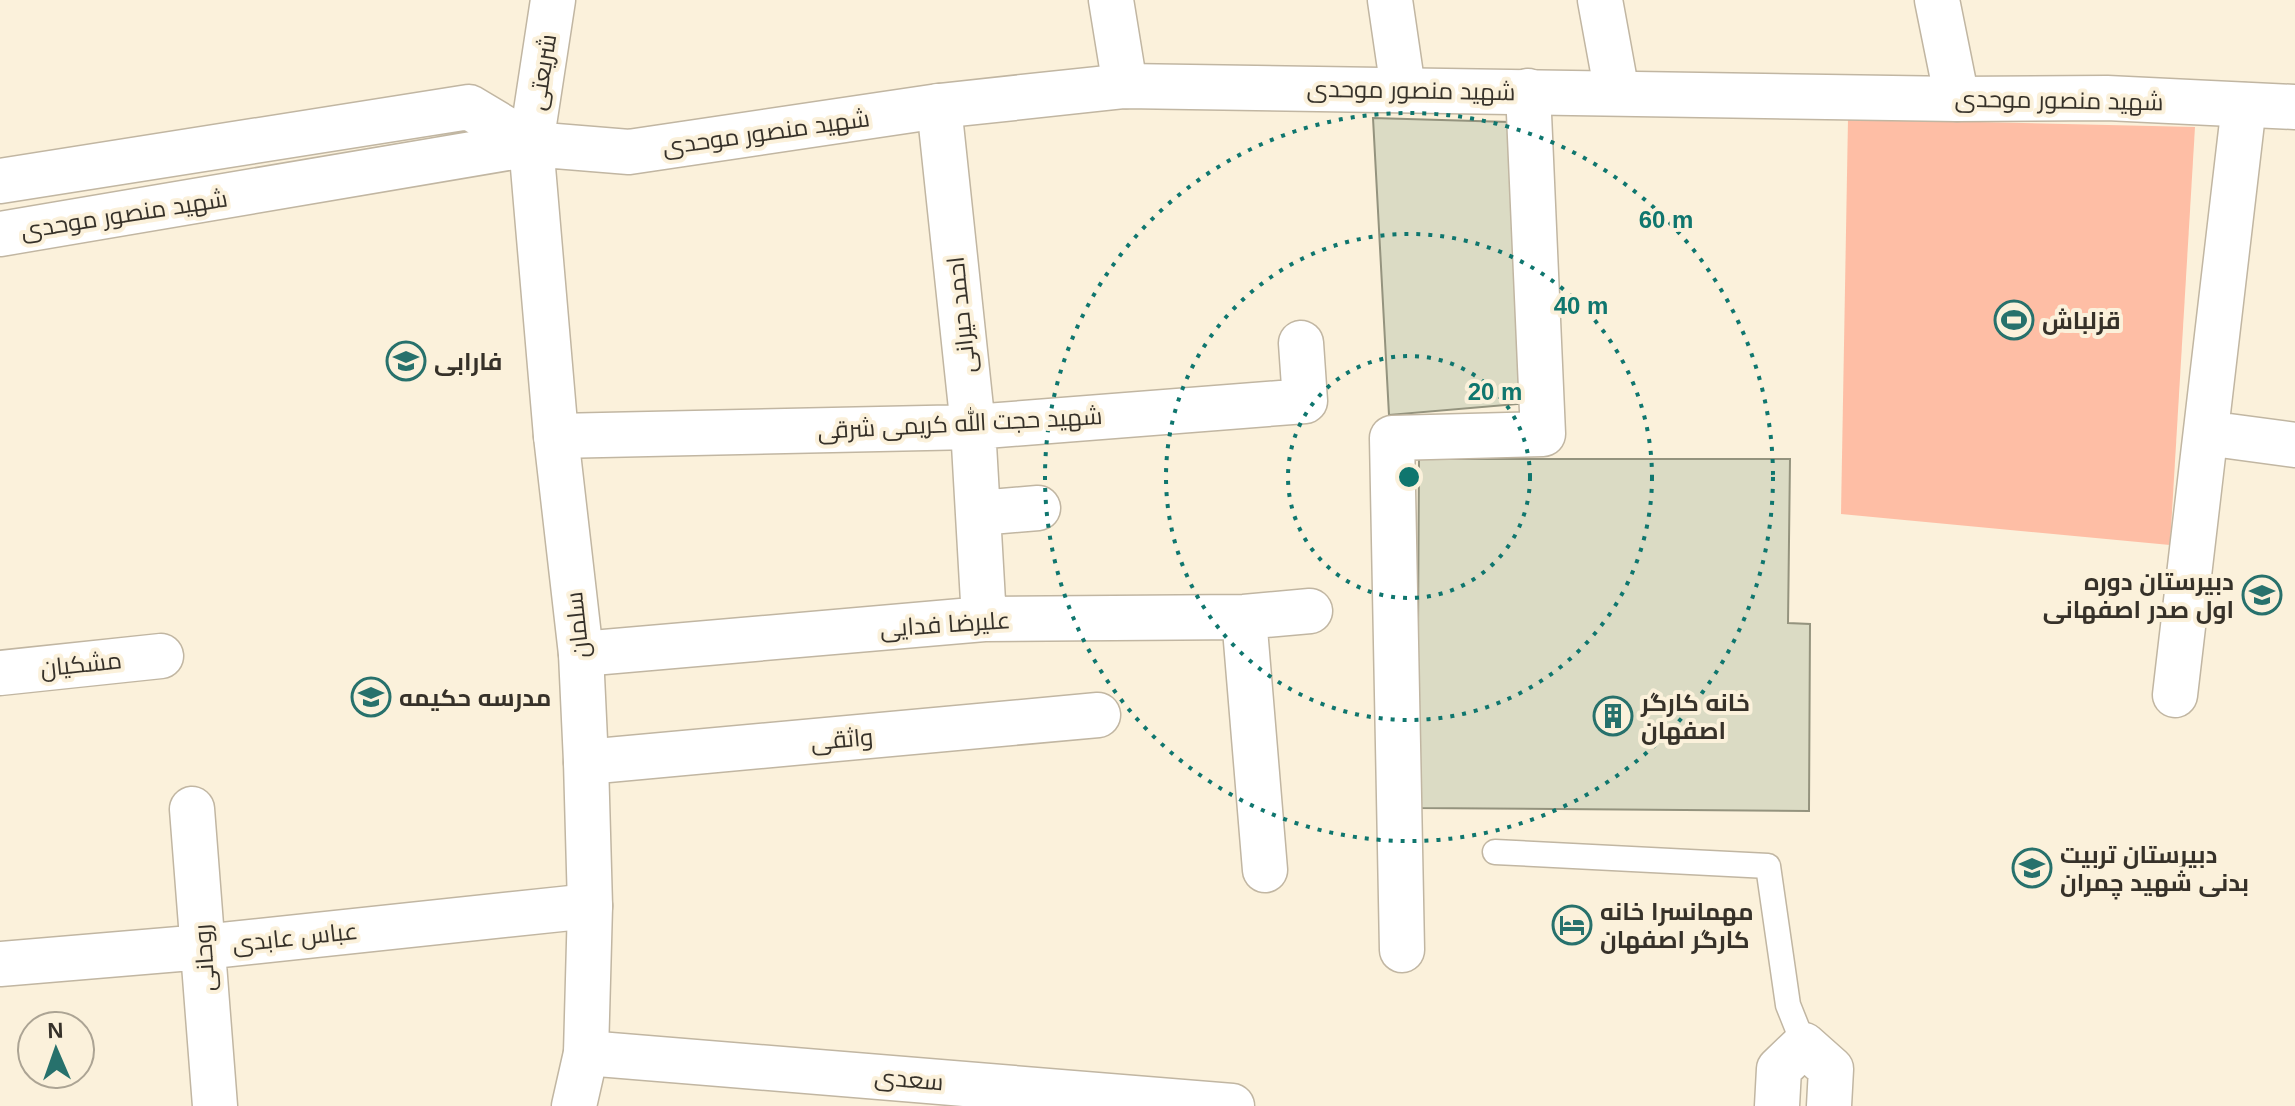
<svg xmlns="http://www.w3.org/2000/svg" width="2295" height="1106" font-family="Arial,Cairo,sans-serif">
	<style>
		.green { fill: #febea5 }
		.building { fill: #dbdbc4; stroke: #94937e; stroke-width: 2 }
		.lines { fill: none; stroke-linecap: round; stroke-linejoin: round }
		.service-casing { stroke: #c1b6a2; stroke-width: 27 }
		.minor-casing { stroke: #c1b6a2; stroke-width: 47 }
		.tertiary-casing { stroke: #c1b6a2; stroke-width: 47 }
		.service { stroke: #fff; stroke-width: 24 }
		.minor { stroke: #fff; stroke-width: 44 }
		.tertiary { stroke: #fff; stroke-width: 44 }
		.ring { fill: none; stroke: #0f766e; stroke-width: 4; stroke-dasharray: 4 8 }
		.labels { text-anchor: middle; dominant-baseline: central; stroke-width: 8; stroke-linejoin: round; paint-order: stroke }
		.street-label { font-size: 24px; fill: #363129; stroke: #fbf1db }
		.poi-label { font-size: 24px; font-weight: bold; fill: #363129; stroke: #fbf1db; text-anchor: start }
		.centre { fill: #0f766e; stroke: #fbf1db; stroke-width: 4 }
		.ring-label { font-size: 24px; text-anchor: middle; font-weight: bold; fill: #0f766e; stroke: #fbf1db; stroke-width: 8; stroke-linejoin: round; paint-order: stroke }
	</style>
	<rect width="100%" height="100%" fill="#fbf1db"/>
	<path class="green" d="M 1848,119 L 2195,127 L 2170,545 L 1841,514 Z"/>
	<path class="building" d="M 1373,118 L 1509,122 L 1528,403 L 1389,415 Z
		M 1419,459 L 1790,459 L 1788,623 L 1810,624 L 1809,811 L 1417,808 Z"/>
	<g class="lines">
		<g class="service-casing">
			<path id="service" d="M 1495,852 L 1768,866 L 1788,1005 L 1804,1045"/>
		</g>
		<g class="minor-casing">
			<path id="minor" d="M 1111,0 L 1125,86
				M 1390,0 L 1403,89
				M 1600,0 L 1617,93
				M 1937,0 L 1957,99
				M 939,106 L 973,427 L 984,619
				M 531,144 L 553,0
				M 2206,433 L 2295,445
				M 556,436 L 973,427 L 1305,401 L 1301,343
				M 979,513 L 1038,508
				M 1244,617 L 1265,870
				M 581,654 L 984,619 L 1244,617 L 1310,611
				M 0,673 L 161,656
				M 2175,695 L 2244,105
				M 586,762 L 1098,715
				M 192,809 L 215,1106
				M 1402,950 L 1392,438 L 1543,434 L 1528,91
				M 0,964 L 203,947 L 590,906
				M 586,1053 L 1232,1106
				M 1777,1106 L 1779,1069 L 1804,1045 L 1831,1069 L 1829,1106"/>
		</g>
		<g class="tertiary-casing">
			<path id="tertiary" d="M 531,144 L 556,436 L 581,654 L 586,762 L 590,906 L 586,1053 L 574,1106
				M 0,181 L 469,107 L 531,144
				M 0,234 L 531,144 L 629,152 L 939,106 L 1125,86 L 1957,99 L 2107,98 L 2295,107"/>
		</g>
		<use href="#service" class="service"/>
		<use href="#minor" class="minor"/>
		<use href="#tertiary" class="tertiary"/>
	</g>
	<g class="ring">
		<circle cx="1409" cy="477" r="121"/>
		<circle cx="1409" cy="477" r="243"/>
		<circle cx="1409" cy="477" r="364"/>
	</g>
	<defs>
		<g id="stadium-ring" transform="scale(2)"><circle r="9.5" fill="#fbf1db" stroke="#27716c" stroke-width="1.5"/><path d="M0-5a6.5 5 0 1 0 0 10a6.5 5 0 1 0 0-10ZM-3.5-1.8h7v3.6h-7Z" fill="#27716c"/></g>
		<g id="school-ring" transform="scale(2)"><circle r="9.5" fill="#fbf1db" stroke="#27716c" stroke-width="1.5"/><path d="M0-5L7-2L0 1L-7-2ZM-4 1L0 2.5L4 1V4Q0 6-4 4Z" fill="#27716c"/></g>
		<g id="building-ring" transform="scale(2)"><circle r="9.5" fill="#fbf1db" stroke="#27716c" stroke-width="1.5"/><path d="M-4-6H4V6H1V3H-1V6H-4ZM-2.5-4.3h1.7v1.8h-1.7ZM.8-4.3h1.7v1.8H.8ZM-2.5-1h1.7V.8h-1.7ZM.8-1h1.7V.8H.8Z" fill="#27716c"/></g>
		<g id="hotel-ring" transform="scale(2)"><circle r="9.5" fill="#fbf1db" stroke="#27716c" stroke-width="1.5"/><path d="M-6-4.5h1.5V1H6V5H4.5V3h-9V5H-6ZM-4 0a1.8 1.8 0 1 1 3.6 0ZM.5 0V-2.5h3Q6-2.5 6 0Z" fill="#27716c"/></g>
	</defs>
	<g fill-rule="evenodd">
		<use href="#stadium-ring" x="2014" y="320"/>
		<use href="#school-ring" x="406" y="361"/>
		<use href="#school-ring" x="2262" y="595"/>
		<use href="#school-ring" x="371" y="697"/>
		<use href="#building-ring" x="1613" y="716"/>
		<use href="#school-ring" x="2032" y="868"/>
		<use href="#hotel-ring" x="1572" y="925"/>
	</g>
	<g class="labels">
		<g class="street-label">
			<text transform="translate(542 72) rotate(-81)">شریعتی</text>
			<text transform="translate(1411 90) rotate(1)">شهید منصور موحدی</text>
			<text transform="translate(2059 100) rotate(1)">شهید منصور موحدی</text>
			<text transform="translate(766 132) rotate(-8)">شهید منصور موحدی</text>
			<text transform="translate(124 214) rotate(-9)">شهید منصور موحدی</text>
			<text transform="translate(961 315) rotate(-96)">احمد حیرانی</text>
			<text transform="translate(960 423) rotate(-3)">شهید حجت الله کریمی شرقی</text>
			<text transform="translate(945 624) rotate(-4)">علیرضا فدایی</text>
			<text transform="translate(577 625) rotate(-96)">سلمان</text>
			<text transform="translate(81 664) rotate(-6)">مشکیان</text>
			<text transform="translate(842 739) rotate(-5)">واثقی</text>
			<text transform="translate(295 937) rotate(-6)">عباس عابدی</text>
			<text transform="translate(204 958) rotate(-94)">روحانی</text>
			<text transform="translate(909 1079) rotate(5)">سعدی</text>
		</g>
		<g class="poi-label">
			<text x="2042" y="320">قزلباش</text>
			<text x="434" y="361">فارابی</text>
			<text x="2234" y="581" text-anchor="end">دبیرستان دوره<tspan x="2234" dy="28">اول صدر اصفهانی</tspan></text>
			<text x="399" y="697">مدرسه حکیمه</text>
			<text x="1641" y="702">خانه کارگر<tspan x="1641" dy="28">اصفهان</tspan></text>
			<text x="2060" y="854">دبیرستان تربیت<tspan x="2060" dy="28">بدنی شهید چمران</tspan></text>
			<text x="1600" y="911">مهمانسرا خانه<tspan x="1600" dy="28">کارگر اصفهان</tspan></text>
		</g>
	</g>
	<circle cx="1409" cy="477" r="12" class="centre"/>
	<g class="ring-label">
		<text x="1666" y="228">60 m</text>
		<text x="1581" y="314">40 m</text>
		<text x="1495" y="400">20 m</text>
	</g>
	<g transform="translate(56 1050) rotate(358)"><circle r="38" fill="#fbf1db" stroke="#aca494" stroke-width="2"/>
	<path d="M0-6L14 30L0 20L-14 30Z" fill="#27716c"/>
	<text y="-12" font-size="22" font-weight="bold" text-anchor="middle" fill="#363129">N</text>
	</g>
</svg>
